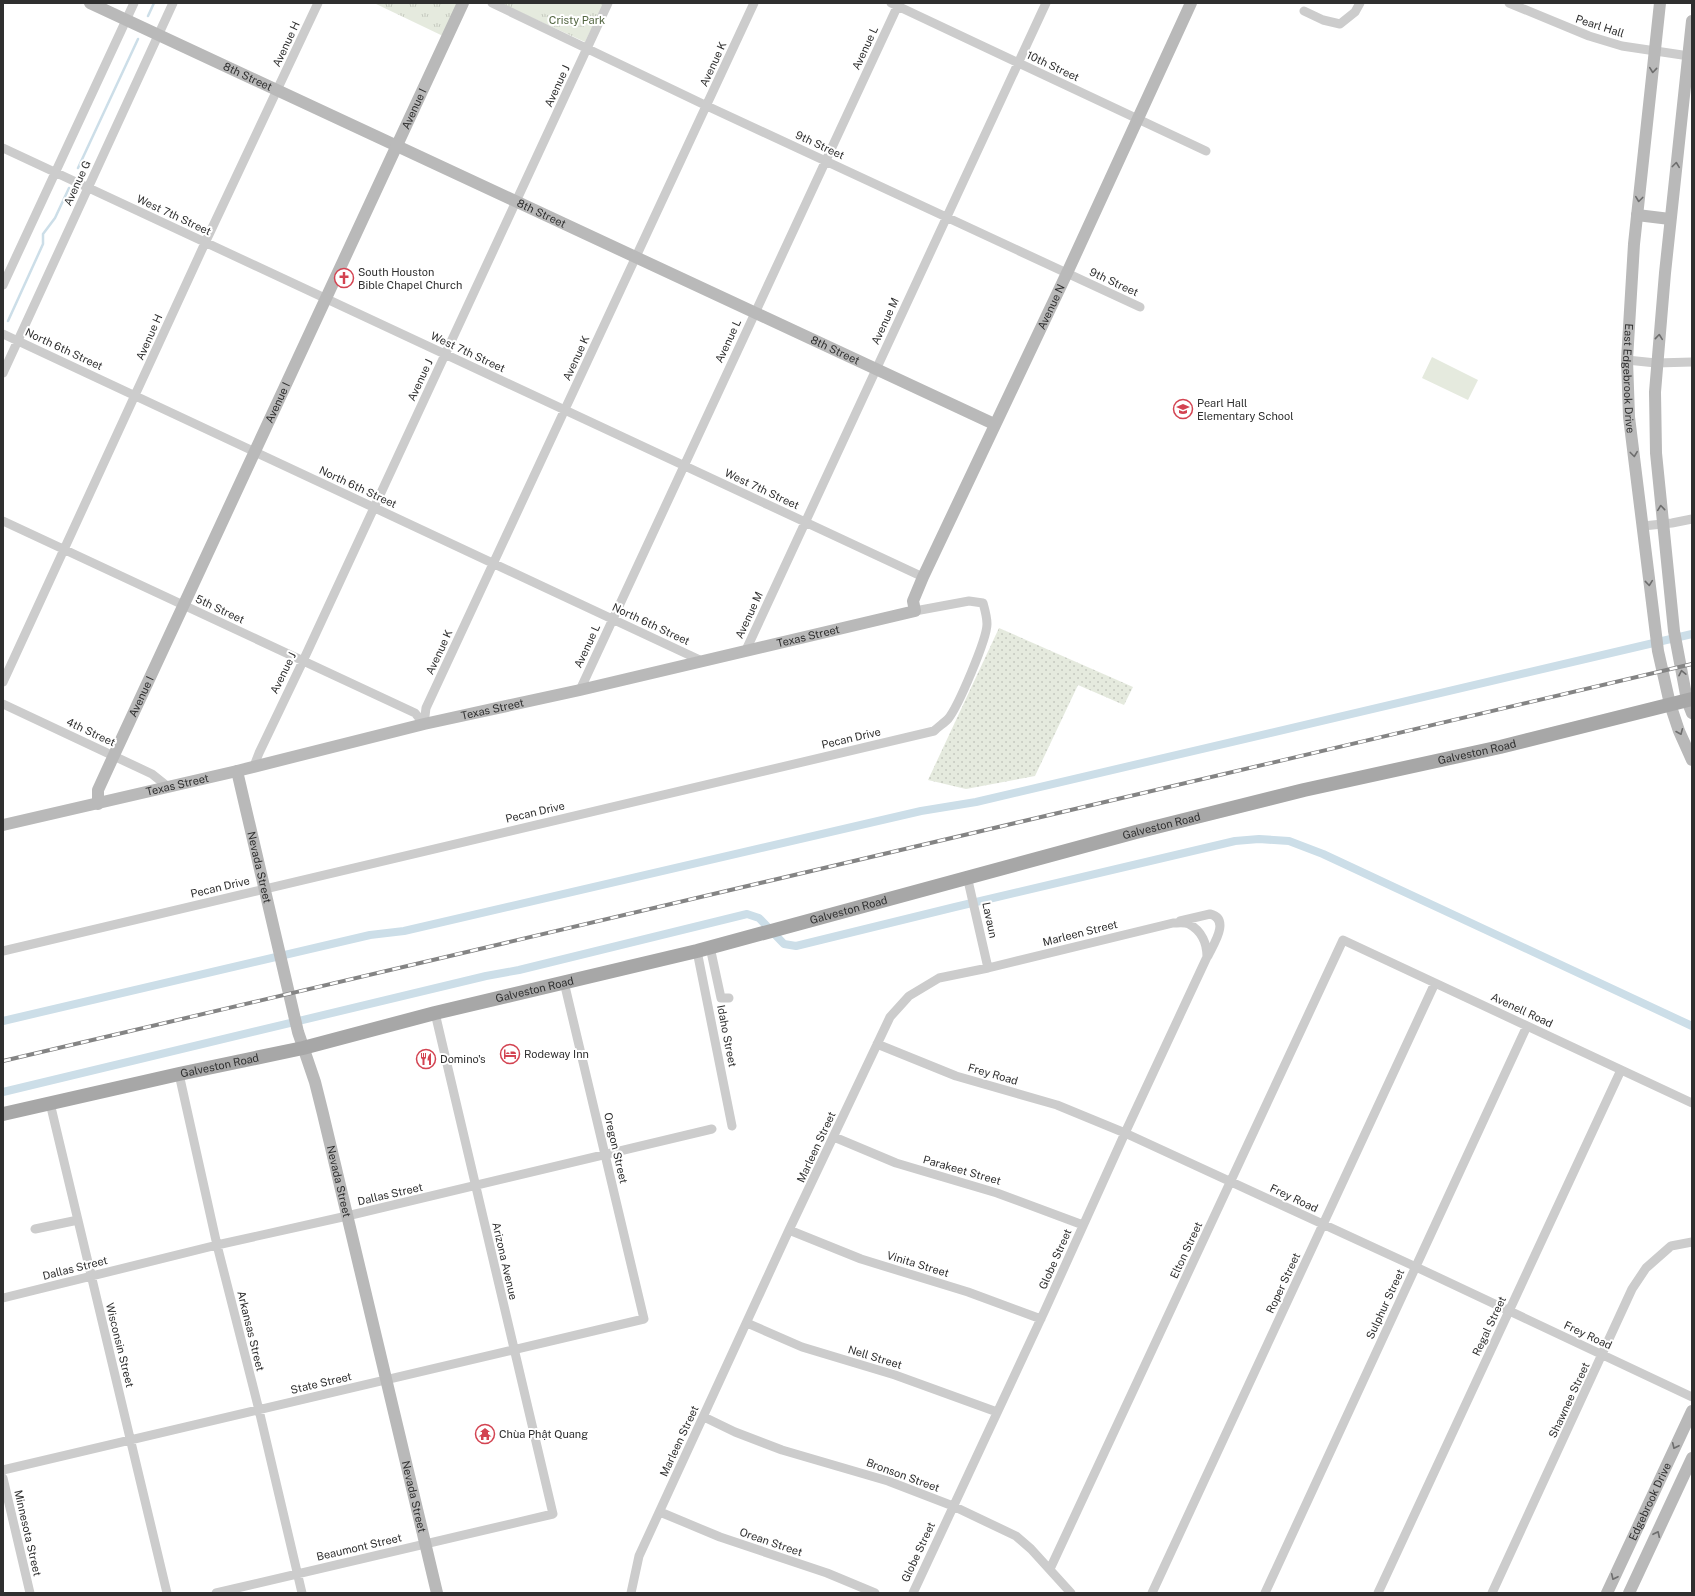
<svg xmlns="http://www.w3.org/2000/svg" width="1695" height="1596" font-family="'Public Sans',sans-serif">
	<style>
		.grass { fill: url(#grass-dots) }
		.park { fill: url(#park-tufts) }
		.pitch { fill: #e5eade }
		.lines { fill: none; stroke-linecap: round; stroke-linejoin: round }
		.stream { stroke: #ccdee8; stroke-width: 2.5 }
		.canal { stroke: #ccdee8; stroke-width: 8 }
		.street { stroke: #ccc; stroke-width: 9 }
		.secondary { stroke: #b9b9b9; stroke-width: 12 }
		.primary { stroke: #a7a7a7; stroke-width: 14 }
		.rail-casing { stroke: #848484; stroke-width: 4 }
		.rail { stroke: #fff; stroke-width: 2.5; stroke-dasharray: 8; stroke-linecap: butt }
		.oneway { stroke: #6d6d6d }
		.labels { text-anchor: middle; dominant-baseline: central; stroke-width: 4; stroke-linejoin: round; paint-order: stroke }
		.park-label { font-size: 11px; fill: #536641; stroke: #fff }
		.street-label { font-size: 11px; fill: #2f2f2f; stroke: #fff }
		.poi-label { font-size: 11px; fill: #2f2f2f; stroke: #fff; text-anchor: start }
	</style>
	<defs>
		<pattern id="grass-dots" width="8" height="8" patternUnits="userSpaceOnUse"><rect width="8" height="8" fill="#e5eade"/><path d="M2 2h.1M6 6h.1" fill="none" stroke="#c5c9bf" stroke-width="1.8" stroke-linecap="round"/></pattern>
		<pattern id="park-tufts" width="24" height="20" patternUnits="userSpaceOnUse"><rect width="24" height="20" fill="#e5eade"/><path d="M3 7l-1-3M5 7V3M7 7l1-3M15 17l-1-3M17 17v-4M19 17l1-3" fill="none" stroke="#c5c9bf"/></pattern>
	</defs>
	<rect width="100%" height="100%" fill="#fff"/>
	<path class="grass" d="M 999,628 L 1133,687 L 1124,705 L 1078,685 L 1035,776 L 966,789 L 928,780 Z"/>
	<path class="park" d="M 374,3 L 459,3 L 443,36 Z
		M 500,3 L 604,3 L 585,42 Z"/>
	<path class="pitch" d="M 521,3 L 596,3 L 588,20 L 576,28 Z
		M 1432,357 L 1478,380 L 1468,400 L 1422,378 Z"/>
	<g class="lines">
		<path class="stream" d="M 148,16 L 154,3
			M 78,168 L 138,39
			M 8,321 L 43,244 L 43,234 L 55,218 L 69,188"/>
		<path class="canal" d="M 3,1021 L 370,935 L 404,931 L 921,811 L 976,802 L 1692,634
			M 3,1092 L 486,976 L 519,970 L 747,914 L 759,918 L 784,944 L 796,946 L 955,907 L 1235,841 L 1259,839 L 1289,841 L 1323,854 L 1692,1026"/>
		<path class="street" d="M 492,3 L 707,106 L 1140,307
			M 891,3 L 1206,151
			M 1509,3 L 1589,36 L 1622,46 L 1689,56
			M 1304,11 L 1323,20 L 1340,24 L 1355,12 L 1360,3
			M 3,148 L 923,577
			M 3,285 L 134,3
			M 3,334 L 702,661
			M 1627,360 L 1656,363 L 1692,362
			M 3,373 L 173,3
			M 3,521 L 415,713 L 424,724
			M 1643,526 L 1672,523 L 1692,519
			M 746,650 L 1046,3
			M 3,682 L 205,243 L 318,3
			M 580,690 L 899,3
			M 3,704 L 152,774 L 167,786
			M 424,724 L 426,708 L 754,3
			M 254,766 L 259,753 L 303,661 L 608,3
			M 967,876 L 988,968
			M 1180,921 L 1210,914 C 1231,919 1213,945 1208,956
			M 710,947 L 721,998 L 729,998
			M 3,951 L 934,731 C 938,727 944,723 948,719 C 958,707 987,639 987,624 C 987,617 985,610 983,603 L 969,601 L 915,611
			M 697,951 L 732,1126
			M 877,1044 L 956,1076 L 1057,1105 L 1125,1133 L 1416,1267 L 1692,1397
			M 179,1074 L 217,1245 L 259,1410 L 302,1593
			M 50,1103 L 167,1593
			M 834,1137 L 896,1163 L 997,1193 L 1083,1225
			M 35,1229 L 78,1220
			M 789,1230 L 861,1259 L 968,1292 L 1041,1319
			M 3,1298 L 217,1245 L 347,1216 L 712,1129
			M 747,1323 L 802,1347 L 895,1375 L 997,1412
			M 704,1417 L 735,1432 L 782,1450 L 888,1481 L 953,1506 L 1016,1536 L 1031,1549 L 1071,1593
			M 3,1470 L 644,1319 L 564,982
			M 3,1478 L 30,1593
			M 660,1512 L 720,1537 L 827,1573 L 875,1593
			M 1050,1569 L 1343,940 L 1692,1103
			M 216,1593 L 553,1514 L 435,1013
			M 631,1593 L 639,1556 L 789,1230 L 890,1017 L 909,996 L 939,978 L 988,968 L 1173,923 C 1178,923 1185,922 1189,924 C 1202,931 1207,944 1207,957 L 1125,1133 L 1045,1310 L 913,1593
			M 1152,1593 L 1435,983
			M 1265,1593 L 1527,1026
			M 1378,1593 L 1621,1070
			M 1492,1593 L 1632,1289 L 1646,1268 L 1671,1246 L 1692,1242"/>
		<g class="secondary">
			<path id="s1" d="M 90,3 L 994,424"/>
			<path id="s2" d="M 1660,3 L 1634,244 L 1627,360 L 1629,417 L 1658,651 L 1670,704 L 1679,731 L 1692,760"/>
			<path d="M 1692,21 L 1665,273 L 1655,392 L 1656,453 L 1674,631 L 1687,700 L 1692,713"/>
			<path d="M 1637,215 L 1670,219"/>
			<path id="s3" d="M 237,771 L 298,1032 L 315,1082 L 323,1114 L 437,1593"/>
			<path id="s4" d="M 98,804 L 98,790 L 114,755 L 463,3"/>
			<path id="s5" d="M 3,825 L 237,771 L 424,724 L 580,690 L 915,611 L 913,601 L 923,577 L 1067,273 L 1191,3"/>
			<path id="s6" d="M 1607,1593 L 1692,1411"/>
			<path d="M 1629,1593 L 1692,1458"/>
		</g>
		<path class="primary" id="s7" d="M 3,1114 L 179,1074 L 303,1048 L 435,1013 L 697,951 L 1136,832 L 1304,790 L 1500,747 L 1692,699"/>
		<g class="rail-casing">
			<path id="rail" d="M 3,1061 L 1692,664"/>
		</g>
		<use href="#rail" class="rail"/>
	</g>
	<defs><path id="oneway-chevron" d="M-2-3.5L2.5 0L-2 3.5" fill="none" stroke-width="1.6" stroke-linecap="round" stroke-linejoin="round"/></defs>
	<g class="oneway">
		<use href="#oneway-chevron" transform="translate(1653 70) rotate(96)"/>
		<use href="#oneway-chevron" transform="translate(1676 165) rotate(-83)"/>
		<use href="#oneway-chevron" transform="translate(1639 199) rotate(97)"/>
		<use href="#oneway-chevron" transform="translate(1659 337) rotate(-84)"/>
		<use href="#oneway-chevron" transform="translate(1634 454) rotate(83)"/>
		<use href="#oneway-chevron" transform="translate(1661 508) rotate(-96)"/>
		<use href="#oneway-chevron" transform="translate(1649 583) rotate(84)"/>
		<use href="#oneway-chevron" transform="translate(1682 673) rotate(-102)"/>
		<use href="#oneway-chevron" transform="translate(1680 732) rotate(67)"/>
		<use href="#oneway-chevron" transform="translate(1675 1446) rotate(115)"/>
		<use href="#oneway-chevron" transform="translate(1657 1534) rotate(-65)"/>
		<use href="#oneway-chevron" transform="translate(1614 1577) rotate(115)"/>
	</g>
	<defs>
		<g id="church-ring" transform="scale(1)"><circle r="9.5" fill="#fff" stroke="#d34351" stroke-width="1.5"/><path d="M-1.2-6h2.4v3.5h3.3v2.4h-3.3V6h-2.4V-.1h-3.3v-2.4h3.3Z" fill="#d34351"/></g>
		<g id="school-ring" transform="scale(1)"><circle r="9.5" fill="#fff" stroke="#d34351" stroke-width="1.5"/><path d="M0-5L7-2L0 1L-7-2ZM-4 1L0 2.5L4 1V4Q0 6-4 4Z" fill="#d34351"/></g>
		<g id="hotel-ring" transform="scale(1)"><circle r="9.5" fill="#fff" stroke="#d34351" stroke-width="1.5"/><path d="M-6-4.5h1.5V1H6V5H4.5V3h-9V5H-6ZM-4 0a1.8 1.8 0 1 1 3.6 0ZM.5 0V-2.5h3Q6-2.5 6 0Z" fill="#d34351"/></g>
		<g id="restaurant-ring" transform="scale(1)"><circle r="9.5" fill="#fff" stroke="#d34351" stroke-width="1.5"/><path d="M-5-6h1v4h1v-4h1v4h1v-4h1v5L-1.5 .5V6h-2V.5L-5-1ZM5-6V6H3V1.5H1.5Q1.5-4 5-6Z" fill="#d34351"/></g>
		<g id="temple-ring" transform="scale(1)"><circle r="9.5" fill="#fff" stroke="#d34351" stroke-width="1.5"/><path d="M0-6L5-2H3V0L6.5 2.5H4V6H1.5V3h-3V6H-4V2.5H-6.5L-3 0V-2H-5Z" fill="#d34351"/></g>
	</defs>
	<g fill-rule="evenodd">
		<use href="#church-ring" x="344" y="278"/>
		<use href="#school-ring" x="1183" y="409"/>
		<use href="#hotel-ring" x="510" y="1054"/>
		<use href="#restaurant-ring" x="426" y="1059"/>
		<use href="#temple-ring" x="485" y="1434"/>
	</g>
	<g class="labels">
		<g class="park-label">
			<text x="577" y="20">Cristy Park</text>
		</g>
		<g class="street-label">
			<text transform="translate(1600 26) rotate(18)">Pearl Hall</text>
			<text transform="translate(286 44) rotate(-65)">Avenue H</text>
			<text transform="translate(865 48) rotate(-65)">Avenue L</text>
			<text transform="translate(713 64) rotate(-65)">Avenue K</text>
			<text transform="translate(1053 66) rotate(25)">10th Street</text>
			<text stroke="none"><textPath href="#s1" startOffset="174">8th Street</textPath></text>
			<text transform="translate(557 86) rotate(-65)">Avenue J</text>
			<text stroke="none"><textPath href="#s4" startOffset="765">Avenue I</textPath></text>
			<text transform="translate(820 145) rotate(25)">9th Street</text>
			<text transform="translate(77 183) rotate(-65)">Avenue G</text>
			<text stroke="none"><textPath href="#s1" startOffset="498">8th Street</textPath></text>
			<text transform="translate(174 215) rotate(25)">West 7th Street</text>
			<text transform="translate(1114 282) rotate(25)">9th Street</text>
			<text stroke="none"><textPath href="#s5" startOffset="1272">Avenue N</textPath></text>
			<text transform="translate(885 321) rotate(-65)">Avenue M</text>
			<text transform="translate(149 337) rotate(-66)">Avenue H</text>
			<text transform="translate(728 341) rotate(-65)">Avenue L</text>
			<text transform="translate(64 349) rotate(25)">North 6th Street</text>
			<text stroke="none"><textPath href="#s1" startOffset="822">8th Street</textPath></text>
			<text transform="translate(468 352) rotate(25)">West 7th Street</text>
			<text transform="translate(576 358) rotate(-65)">Avenue K</text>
			<text stroke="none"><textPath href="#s2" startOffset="377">East Edgebrook Drive</textPath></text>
			<text transform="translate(420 380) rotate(-65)">Avenue J</text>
			<text stroke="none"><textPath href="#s4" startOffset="441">Avenue I</textPath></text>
			<text transform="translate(358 487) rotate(25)">North 6th Street</text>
			<text transform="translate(762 489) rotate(25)">West 7th Street</text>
			<text transform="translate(220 609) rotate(25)">5th Street</text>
			<text transform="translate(749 615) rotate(-65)">Avenue M</text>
			<text transform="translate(651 624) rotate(25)">North 6th Street</text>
			<text stroke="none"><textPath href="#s5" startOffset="827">Texas Street</textPath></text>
			<text transform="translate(587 646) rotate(-65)">Avenue L</text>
			<text transform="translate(439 652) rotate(-65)">Avenue K</text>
			<text transform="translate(283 673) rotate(-64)">Avenue J</text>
			<text stroke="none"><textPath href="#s4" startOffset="117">Avenue I</textPath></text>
			<text stroke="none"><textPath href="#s5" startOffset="503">Texas Street</textPath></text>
			<text transform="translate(91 732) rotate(25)">4th Street</text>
			<text transform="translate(851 738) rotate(-13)">Pecan Drive</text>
			<text stroke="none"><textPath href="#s7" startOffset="1518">Galveston Road</textPath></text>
			<text stroke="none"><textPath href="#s5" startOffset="179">Texas Street</textPath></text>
			<text transform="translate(535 812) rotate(-13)">Pecan Drive</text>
			<text stroke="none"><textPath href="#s7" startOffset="1194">Galveston Road</textPath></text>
			<text stroke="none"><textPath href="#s3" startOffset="99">Nevada Street</textPath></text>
			<text transform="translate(220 887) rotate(-13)">Pecan Drive</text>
			<text stroke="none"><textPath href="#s7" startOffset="870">Galveston Road</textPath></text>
			<text transform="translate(990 920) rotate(78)">Lavaun</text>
			<text transform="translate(1080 933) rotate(-14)">Marleen Street</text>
			<text stroke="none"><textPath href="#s7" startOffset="546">Galveston Road</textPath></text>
			<text transform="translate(1522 1010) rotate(25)">Avenell Road</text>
			<text transform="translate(727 1036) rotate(79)">Idaho Street</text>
			<text stroke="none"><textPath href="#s7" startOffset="222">Galveston Road</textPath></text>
			<text transform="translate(993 1074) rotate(16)">Frey Road</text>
			<text transform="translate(816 1147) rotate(-65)">Marleen Street</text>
			<text transform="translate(616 1148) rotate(77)">Oregon Street</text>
			<text transform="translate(962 1170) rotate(16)">Parakeet Street</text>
			<text stroke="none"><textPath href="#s3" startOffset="423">Nevada Street</textPath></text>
			<text transform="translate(390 1194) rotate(-13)">Dallas Street</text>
			<text transform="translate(1294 1198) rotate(25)">Frey Road</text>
			<text transform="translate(1186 1250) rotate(-65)">Elton Street</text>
			<text transform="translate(1055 1259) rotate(-66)">Globe Street</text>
			<text transform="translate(505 1261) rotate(77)">Arizona Avenue</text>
			<text transform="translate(918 1264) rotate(17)">Vinita Street</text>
			<text transform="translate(75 1268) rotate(-14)">Dallas Street</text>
			<text transform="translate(1283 1283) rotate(-65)">Roper Street</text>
			<text transform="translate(1385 1304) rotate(-65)">Sulphur Street</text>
			<text transform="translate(1489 1326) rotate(-65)">Regal Street</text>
			<text transform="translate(251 1331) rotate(76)">Arkansas Street</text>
			<text transform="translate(1588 1335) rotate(25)">Frey Road</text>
			<text transform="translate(120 1345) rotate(76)">Wisconsin Street</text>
			<text transform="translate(875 1357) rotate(17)">Nell Street</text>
			<text transform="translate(321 1383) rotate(-13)">State Street</text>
			<text transform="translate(1569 1400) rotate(-65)">Shawnee Street</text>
			<text transform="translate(679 1441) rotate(-65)">Marleen Street</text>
			<text transform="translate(903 1475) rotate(20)">Bronson Street</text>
			<text stroke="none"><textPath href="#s3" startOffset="747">Nevada Street</textPath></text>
			<text stroke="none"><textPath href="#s6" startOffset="101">Edgebrook Drive</textPath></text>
			<text transform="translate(28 1533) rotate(77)">Minnesota Street</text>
			<text transform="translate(771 1542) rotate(19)">Orean Street</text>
			<text transform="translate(359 1547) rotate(-13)">Beaumont Street</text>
			<text transform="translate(918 1552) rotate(-65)">Globe Street</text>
		</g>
		<g class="poi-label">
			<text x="358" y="272">South Houston<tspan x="358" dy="13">Bible Chapel Church</tspan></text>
			<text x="1197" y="403">Pearl Hall<tspan x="1197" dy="13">Elementary School</tspan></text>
			<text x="524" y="1054">Rodeway Inn</text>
			<text x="440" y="1059">Domino's</text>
			<text x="499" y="1434">Chùa Phật Quang</text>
		</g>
	</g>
	<rect width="1695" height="1596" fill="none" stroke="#2f2f2f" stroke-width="8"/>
</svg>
